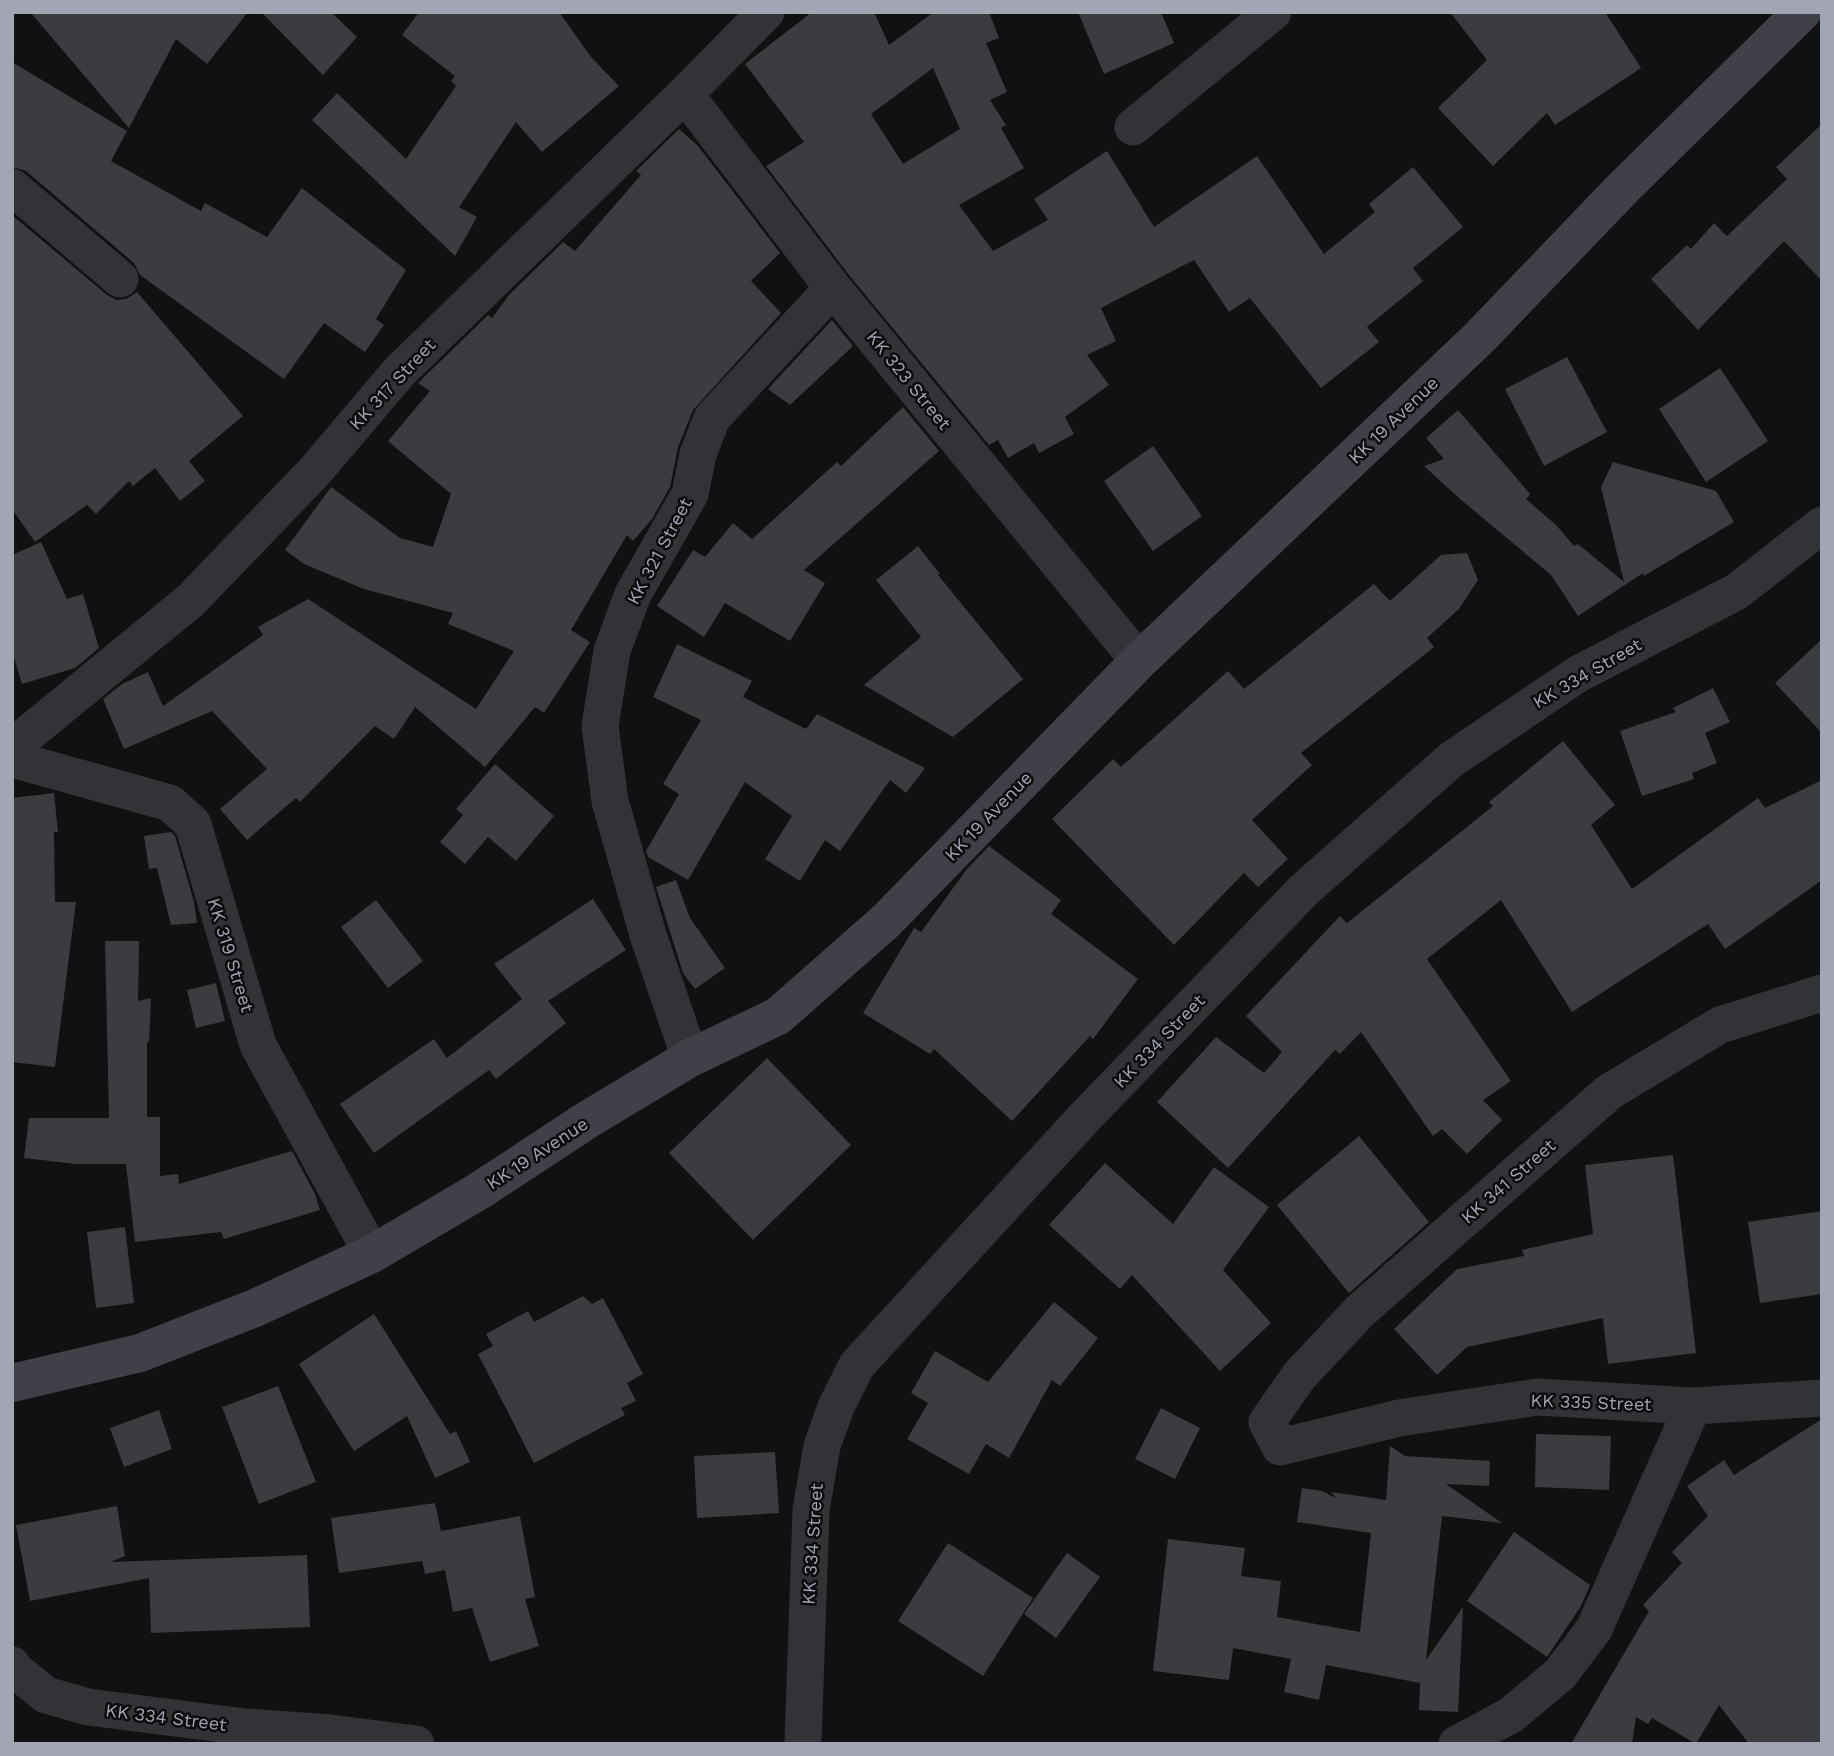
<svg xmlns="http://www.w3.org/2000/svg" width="1834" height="1756" font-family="'Work Sans',sans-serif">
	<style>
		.building { fill: #3b3b40; fill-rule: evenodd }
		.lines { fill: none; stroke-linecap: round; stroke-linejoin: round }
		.street { stroke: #323237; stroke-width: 37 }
		.secondary { stroke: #404148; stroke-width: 38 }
		.labels { text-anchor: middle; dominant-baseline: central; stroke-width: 5; stroke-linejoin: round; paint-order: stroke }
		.street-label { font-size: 18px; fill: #a2a5b4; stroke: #0c0c0d }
	</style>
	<rect width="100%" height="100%" fill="#111112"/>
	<path class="building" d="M 30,12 L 248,12 L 207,64 L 176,39 L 129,128 Z
		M 261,12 L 331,12 L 357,37 L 323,75 Z
		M 419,12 L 559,12 L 591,57 L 619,86 L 542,152 L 516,122 L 459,207 L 477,217 L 455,256 L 312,120 L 337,93 L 406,159 L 456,86 L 451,81 L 455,76 L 402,35 Z
		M 812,12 L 874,12 L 889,45 L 934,12 L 989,12 L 999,38 L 986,43 L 1007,92 L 990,100 L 1006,125 L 1001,128 L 1024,168 L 959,205 L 993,251 L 1048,220 L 1034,199 L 1107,151 L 1154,227 L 1257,156 L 1324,254 L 1375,212 L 1369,204 L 1413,167 L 1463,227 L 1413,268 L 1423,281 L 1367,327 L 1379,342 L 1321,388 L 1250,298 L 1229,312 L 1194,260 L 1101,308 L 1116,341 L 1087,355 L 1109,385 L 1065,417 L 1074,434 L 1039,453 L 1034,443 L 1008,458 L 998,440 L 989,445 L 849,275 L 766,166 L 804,142 L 745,64 ZM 933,68 L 960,129 L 903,164 L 871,114 Z
		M 1078,12 L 1161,12 L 1174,43 L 1104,74 Z
		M 1450,12 L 1605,12 L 1641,68 L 1555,125 L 1547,113 L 1493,166 L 1438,108 L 1487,60 Z
		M 12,62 L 127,131 L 111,161 L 201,211 L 205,203 L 267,237 L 302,188 L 406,270 L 376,319 L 384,325 L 365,352 L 324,323 L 284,379 L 140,275 L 134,263 L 26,171 L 12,167 Z
		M 1822,124 L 1822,281 L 1784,241 L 1698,330 L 1651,279 L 1687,245 L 1691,249 L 1714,223 L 1727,236 L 1787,179 L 1776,167 Z
		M 679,129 L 698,146 L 780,253 L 751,281 L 781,313 L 693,410 L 678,447 L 670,487 L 652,519 L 633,541 L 627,535 L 571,630 L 590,642 L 544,713 L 535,707 L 485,767 L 415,707 L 394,739 L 375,726 L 300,802 L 296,798 L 247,840 L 220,809 L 267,769 L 212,711 L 124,749 L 103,699 L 122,684 L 148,672 L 163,706 L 263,635 L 258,627 L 308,599 L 476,709 L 514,651 L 448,624 L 453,613 L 364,589 L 304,564 L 285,550 L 331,487 L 400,538 L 433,547 L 451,494 L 388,441 L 430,391 L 418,383 L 488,315 L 492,318 L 509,295 L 563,242 L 575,251 L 641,175 L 636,171 Z
		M 12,215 L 107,295 L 117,300 L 126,299 L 137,292 L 243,416 L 189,461 L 205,481 L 180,501 L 155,468 L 133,486 L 129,481 L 96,514 L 87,505 L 35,542 L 12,509 Z
		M 832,320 L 853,346 L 790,405 L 768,389 Z
		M 1567,357 L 1607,432 L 1544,466 L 1505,389 Z
		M 1720,368 L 1768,441 L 1706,482 L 1659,409 Z
		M 903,407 L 939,451 L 804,570 L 825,583 L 790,641 L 725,603 L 704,637 L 657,606 L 693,550 L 705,557 L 733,523 L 752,539 L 837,462 L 841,466 Z
		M 1458,410 L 1530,494 L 1526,499 L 1557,526 L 1574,546 L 1578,544 L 1624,582 L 1601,487 L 1613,462 L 1716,491 L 1734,522 L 1644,576 L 1643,573 L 1578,616 L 1551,575 L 1460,499 L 1424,466 L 1444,459 L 1426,438 Z
		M 1153,446 L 1202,516 L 1153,551 L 1104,481 Z
		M 41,542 L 67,599 L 83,594 L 99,648 L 75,668 L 22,684 L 12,651 L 12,555 Z
		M 918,546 L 940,574 L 938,575 L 1023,679 L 953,737 L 864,685 L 921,637 L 876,580 Z
		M 1467,553 L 1478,580 L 1459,609 L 1427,638 L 1434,647 L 1301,753 L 1312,765 L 1252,820 L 1288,859 L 1258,887 L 1244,873 L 1174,945 L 1052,819 L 1113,759 L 1121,767 L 1228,671 L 1244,689 L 1374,584 L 1390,601 L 1441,555 Z
		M 1822,639 L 1822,733 L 1775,683 Z
		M 677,644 L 752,681 L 743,697 L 806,729 L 817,714 L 925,768 L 906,793 L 890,780 L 840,851 L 825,840 L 800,881 L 765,859 L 792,816 L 745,782 L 688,880 L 648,857 L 646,851 L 679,794 L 663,784 L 701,720 L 653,697 Z
		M 1713,688 L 1730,722 L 1705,733 L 1717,763 L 1692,773 L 1694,779 L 1642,796 L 1620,731 L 1676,712 L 1673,708 Z
		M 1563,741 L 1615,805 L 1591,825 L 1632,889 L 1758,798 L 1765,808 L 1822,780 L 1822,880 L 1725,949 L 1708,924 L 1572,1012 L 1501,900 L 1427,959 L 1511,1081 L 1483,1100 L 1502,1120 L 1467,1154 L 1442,1129 L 1433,1136 L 1361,1032 L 1340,1054 L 1335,1050 L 1228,1168 L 1157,1102 L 1216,1037 L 1264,1073 L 1282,1052 L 1246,1016 L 1340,916 L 1347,923 L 1493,806 L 1489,802 Z
		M 495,764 L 554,816 L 516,861 L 488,837 L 465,864 L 440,842 L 463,815 L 456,809 Z
		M 54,793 L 58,832 L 54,832 L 55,902 L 76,902 L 55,1067 L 12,1062 L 12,798 Z
		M 171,832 L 175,836 L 194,902 L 197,923 L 171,925 L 157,868 L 149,869 L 144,836 Z
		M 989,846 L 1061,900 L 1051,914 L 1138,979 L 1093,1039 L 1090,1036 L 1012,1121 L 934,1049 L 930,1054 L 863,1013 L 914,928 L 921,932 L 967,869 Z
		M 676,880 L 690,918 L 725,968 L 695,989 L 683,973 L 656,887 Z
		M 593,899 L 626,950 L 548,1001 L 566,1023 L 496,1079 L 489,1070 L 374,1153 L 340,1104 L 434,1039 L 447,1058 L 522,999 L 494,964 Z
		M 376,900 L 423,961 L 388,988 L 341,927 Z
		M 105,941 L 139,941 L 138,1001 L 151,998 L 149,1042 L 147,1042 L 147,1117 L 160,1117 L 160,1176 L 178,1174 L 179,1184 L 292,1151 L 315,1194 L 320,1210 L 224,1239 L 221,1232 L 135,1242 L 126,1164 L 76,1164 L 24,1158 L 29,1118 L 109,1118 Z
		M 216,983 L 225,1021 L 196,1028 L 187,990 Z
		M 767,1058 L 851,1145 L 753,1240 L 669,1153 Z
		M 1359,1136 L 1429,1222 L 1349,1293 L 1277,1205 Z
		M 1673,1155 L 1696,1353 L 1608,1364 L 1603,1318 L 1467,1347 L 1437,1375 L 1394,1329 L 1457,1269 L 1524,1256 L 1522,1250 L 1593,1234 L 1585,1165 Z
		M 1105,1163 L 1173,1224 L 1214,1167 L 1269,1207 L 1223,1270 L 1271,1323 L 1220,1371 L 1132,1275 L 1120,1289 L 1049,1225 Z
		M 1822,1211 L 1822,1294 L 1760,1303 L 1748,1222 Z
		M 125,1227 L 134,1303 L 96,1308 L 87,1232 Z
		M 583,1296 L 592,1304 L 603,1298 L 643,1374 L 627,1383 L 636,1401 L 621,1408 L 625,1415 L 534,1463 L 478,1354 L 493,1346 L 486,1334 L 528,1311 L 534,1322 Z
		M 1054,1302 L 1098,1338 L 1060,1386 L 1052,1380 L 1009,1458 L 986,1444 L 969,1474 L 907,1439 L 928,1403 L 911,1393 L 935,1351 L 988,1382 Z
		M 374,1314 L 450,1434 L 456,1431 L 470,1462 L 435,1478 L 407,1416 L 354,1451 L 299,1364 Z
		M 278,1386 L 316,1482 L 259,1504 L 222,1407 Z
		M 1161,1408 L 1200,1428 L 1175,1479 L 1135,1459 Z
		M 159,1410 L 172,1449 L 124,1467 L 110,1428 Z
		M 1822,1419 L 1822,1744 L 1749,1744 L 1719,1705 L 1696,1744 L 1652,1718 L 1648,1724 L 1636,1717 L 1632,1744 L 1571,1744 L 1649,1611 L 1643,1605 L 1682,1563 L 1672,1552 L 1708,1516 L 1687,1486 L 1724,1460 L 1734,1475 Z
		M 1536,1434 L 1611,1436 L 1609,1490 L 1535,1487 Z
		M 1390,1446 L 1405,1456 L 1490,1461 L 1489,1486 L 1446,1484 L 1502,1523 L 1442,1516 L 1426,1660 L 1463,1607 L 1458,1712 L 1419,1710 L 1420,1683 L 1326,1665 L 1319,1700 L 1284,1692 L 1291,1659 L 1233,1648 L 1229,1680 L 1153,1671 L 1168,1539 L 1245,1548 L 1241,1576 L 1281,1581 L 1277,1617 L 1360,1632 L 1371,1533 L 1297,1522 L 1302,1488 L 1322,1491 L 1336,1498 L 1331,1492 L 1386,1500 Z
		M 775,1452 L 779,1513 L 697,1518 L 694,1456 Z
		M 435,1503 L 441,1531 L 520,1516 L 535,1597 L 525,1599 L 539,1646 L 490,1662 L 472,1608 L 453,1612 L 445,1570 L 425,1574 L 422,1561 L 339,1573 L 331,1518 Z
		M 117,1506 L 125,1556 L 110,1562 L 307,1555 L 310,1627 L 151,1633 L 149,1578 L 30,1601 L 16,1525 Z
		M 1514,1532 L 1590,1585 L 1581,1606 L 1547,1657 L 1467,1601 Z
		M 948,1543 L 1033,1598 L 983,1676 L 898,1621 Z
		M 1067,1553 L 1100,1577 L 1056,1638 L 1024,1614 Z"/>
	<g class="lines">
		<path class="street" d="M 685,94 L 833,288 L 1139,661
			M 1133,127 L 1273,12
			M 12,187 L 120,279
			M 12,747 L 191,600 L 315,471 L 399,372 L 685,94 L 766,12
			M 12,759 L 170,803 L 193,824 L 258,1045 L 372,1254
			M 1822,993 L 1720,1025 L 1609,1092 L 1360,1311 L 1299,1376 L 1267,1422 L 1280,1447 L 1399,1418 L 1538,1397 L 1693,1406 L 1822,1398
			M 690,1058 L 648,935 L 610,801 L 600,726 L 612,651 L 633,594 L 690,494 L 698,454 L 712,418 L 833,288
			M 12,1665 L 15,1670 L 46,1695 L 88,1707 L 245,1727 L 331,1733 L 416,1744
			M 803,1743 L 811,1510 L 822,1446 L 836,1407 L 857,1365 L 1084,1118 L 1304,890 L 1452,759 L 1578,674 L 1736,592 L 1822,525
			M 1457,1744 L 1511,1715 L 1560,1674 L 1594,1629 L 1693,1406"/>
		<path class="secondary" d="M 12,1383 L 140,1353 L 255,1308 L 372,1254 L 479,1191 L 587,1120 L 690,1058 L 778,1016 L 886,921 L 1139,661 L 1480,337 L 1622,189 L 1802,12"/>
	</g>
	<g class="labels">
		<g class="street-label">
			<text transform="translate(909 380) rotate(51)">KK 323 Street</text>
			<text transform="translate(392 384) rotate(-47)">KK 317 Street</text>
			<text transform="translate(1393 420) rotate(-44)">KK 19 Avenue</text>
			<text transform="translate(659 551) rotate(-62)">KK 321 Street</text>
			<text transform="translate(1587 673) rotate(-30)">KK 334 Street</text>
			<text transform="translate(988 816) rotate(-46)">KK 19 Avenue</text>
			<text transform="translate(231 955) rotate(73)">KK 319 Street</text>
			<text transform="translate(1159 1041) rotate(-46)">KK 334 Street</text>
			<text transform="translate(537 1153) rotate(-33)">KK 19 Avenue</text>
			<text transform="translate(1508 1181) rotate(-41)">KK 341 Street</text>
			<text transform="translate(1591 1402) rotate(2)">KK 335 Street</text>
			<text transform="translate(812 1544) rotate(-86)">KK 334 Street</text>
			<text transform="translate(166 1717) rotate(7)">KK 334 Street</text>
		</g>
	</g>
	<rect width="1834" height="1756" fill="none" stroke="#a2a5b4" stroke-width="28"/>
</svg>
